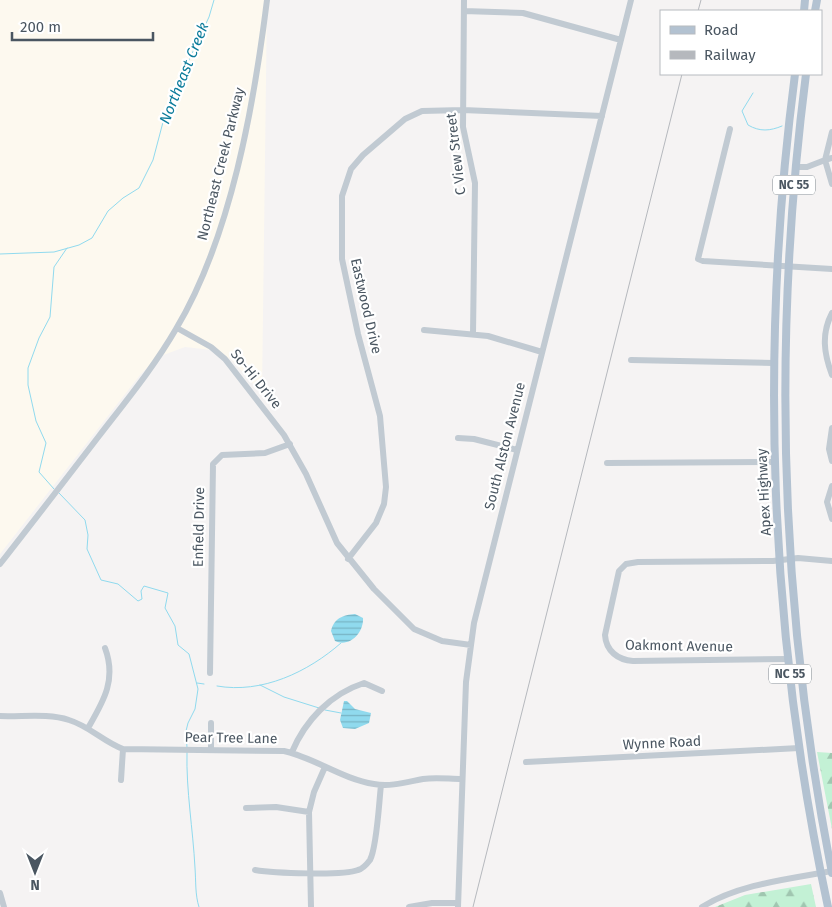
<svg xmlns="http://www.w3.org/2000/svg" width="832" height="907" font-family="'Fira Sans',sans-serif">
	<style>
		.commercial { fill: #fdf9ef }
		.forest { fill: url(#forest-firs) }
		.water { fill: url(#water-rules) }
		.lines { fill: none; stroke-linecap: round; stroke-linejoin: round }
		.stream { stroke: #90daee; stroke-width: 1 }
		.minor { stroke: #c1cad2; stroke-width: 6 }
		.major { stroke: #b3c2d1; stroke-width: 8 }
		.rail { stroke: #b5b8bd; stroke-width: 1 }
		.labels { text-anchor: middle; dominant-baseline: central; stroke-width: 4.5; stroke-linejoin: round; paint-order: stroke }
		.shield { fill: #fff; stroke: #808990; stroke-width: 1 }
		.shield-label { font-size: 12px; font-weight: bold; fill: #4a5661 }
		.street-label { font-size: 14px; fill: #4a5661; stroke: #fff }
		.water-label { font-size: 15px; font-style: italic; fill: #0c7c9b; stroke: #fff }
	</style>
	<defs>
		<pattern id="forest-firs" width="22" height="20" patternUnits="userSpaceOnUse" patternTransform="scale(1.25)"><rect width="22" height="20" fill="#c3f1d5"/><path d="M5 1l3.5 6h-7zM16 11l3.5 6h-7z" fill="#a0c6b0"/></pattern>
		<pattern id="water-rules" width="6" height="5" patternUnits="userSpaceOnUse" patternTransform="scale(1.25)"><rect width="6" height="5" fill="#90daee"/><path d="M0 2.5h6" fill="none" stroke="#78b4c4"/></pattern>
	</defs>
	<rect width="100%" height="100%" fill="#f5f3f3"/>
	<path class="commercial" d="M 0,0 L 267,0 L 262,394 L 232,360 L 212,350 L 185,347 L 158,357 L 140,375 L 0,554 Z"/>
	<path class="forest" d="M 817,752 L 832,753 L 832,829 Z
		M 811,884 L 816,907 L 715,907 L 745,895 Z"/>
	<path class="water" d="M 355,614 L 363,618 C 364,632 350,648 335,641 L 331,631 C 334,618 343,615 355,614 Z
		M 344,701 L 347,701 L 355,709 L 371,713 L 369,723 L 355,729 L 343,728 L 340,720 Z"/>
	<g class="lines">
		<path class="stream" d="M 753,93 L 742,111 L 748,125 C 760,132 770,131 782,126
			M 0,254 L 54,252 L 79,245 L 92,238 L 108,211 L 123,198 L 139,188 L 153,160 L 167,107 L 209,17 L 214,0
			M 54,489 L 39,472 L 46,443 L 36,421 L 28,385 L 28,368 L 39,338 L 50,317 L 54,267 L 67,248
			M 59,493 L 85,520 L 88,535 L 87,549 L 101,580 L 118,584 L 138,601 L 142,599 L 141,591 L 144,586 L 168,593 L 165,608 L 175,626 L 178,645 L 189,654 L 198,689 L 195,709 L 188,723 L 186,731 L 187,748
			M 197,683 L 204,684
			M 260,685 L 284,697 L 319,708
			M 217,686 C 262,694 308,672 341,643
			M 325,710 L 341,713
			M 187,752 C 186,791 193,829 195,868 C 196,881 195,895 199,907"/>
		<path class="minor" d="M 464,0 L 463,127 L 475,183 L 473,334
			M 464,11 L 523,13 L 621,40
			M 730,129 L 698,259 L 703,261 L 832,269
			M 832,132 L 825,160 L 832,158
			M 796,167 L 807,167 L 825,160 L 832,184
			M 832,313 C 821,334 824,354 832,375
			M 177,328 L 211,347 L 225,359 L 284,435 L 306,474 L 337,543 L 374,589 L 414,629 L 442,641 L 471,645
			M 424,330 L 488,336 L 542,352
			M 631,360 L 774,363
			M 832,428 L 829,449 L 832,461
			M 458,438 L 474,439 L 517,450
			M 607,463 L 775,462
			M 832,486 L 827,502 L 832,519
			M 348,559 L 376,523 L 384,504 L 386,487 L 380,416 L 358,334 L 342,259 L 342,196 L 351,169 L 363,155 L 405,119 L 422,111 L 463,110 L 602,116
			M 0,564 C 33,522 66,479 99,436 C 126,401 154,367 176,329 C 231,237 254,105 267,0
			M 788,659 L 633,661 C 618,660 606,651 605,635 L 619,571 L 626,564 L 638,562 L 773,561 L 798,558 L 832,561
			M 210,673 L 213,464 L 222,455 L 265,453 L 290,444
			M 0,716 C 22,717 48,713 69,720 C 89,726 104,742 123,749 L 284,751 C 315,758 342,779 374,784 C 391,787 407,782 423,779 C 436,777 449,779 462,779
			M 211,723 L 211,749
			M 88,728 C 103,702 117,680 105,648
			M 292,752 C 305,721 330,694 364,683 L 382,691
			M 526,762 L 799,748
			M 121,780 L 123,749
			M 246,808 L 276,807 L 309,812
			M 255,870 C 273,873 343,876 358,870 C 362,869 367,864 370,860 C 377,847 379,802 381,785
			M 0,893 L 4,907
			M 311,907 L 309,812 L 314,792 L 325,767
			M 409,907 L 432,903 L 458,903
			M 458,907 L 466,682 L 474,623 L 631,0
			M 702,907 C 739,884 789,879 832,871"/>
		<path class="major" d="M 804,11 L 805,0
			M 815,11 L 817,0
			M 795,74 C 759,350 769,634 828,907
			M 806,74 C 772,340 780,609 832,873"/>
		<path class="rail" d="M 698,11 L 701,0
			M 473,907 L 682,74"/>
	</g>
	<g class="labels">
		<g class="shield">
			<rect x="773" y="175.5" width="42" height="19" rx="4"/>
			<rect x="769" y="664.5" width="42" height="19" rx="4"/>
		</g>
		<g class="shield-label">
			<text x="794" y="185">NC 55</text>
			<text x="790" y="674">NC 55</text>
		</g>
		<g class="street-label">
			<text transform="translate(456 154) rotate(-97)">C View Street</text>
			<text transform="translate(221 164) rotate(-76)">Northeast Creek Parkway</text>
			<text transform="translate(366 306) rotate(77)">Eastwood Drive</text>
			<text transform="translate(256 379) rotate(51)">So-Hi Drive</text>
			<text transform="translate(505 446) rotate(-76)">South Alston Avenue</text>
			<text transform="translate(764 492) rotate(-93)">Apex Highway</text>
			<text transform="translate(199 527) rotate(-89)">Enfield Drive</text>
			<text transform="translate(679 646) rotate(1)">Oakmont Avenue</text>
			<text transform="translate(231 738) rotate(1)">Pear Tree Lane</text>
			<text transform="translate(662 743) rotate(-3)">Wynne Road</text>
		</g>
		<g class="water-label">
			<text transform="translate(184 73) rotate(-68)">Northeast Creek</text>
		</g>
	</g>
	<rect x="660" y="10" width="162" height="65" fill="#ffffff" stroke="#b7bbc0"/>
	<rect x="670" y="26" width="25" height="8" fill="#b3c2d1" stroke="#b7bbc0"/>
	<text x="704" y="35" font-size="15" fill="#4a5661">Road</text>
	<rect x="670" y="51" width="25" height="8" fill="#b5b8bd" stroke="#b7bbc0"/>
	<text x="704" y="60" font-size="15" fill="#4a5661">Railway</text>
	<g transform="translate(35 872) rotate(180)" stroke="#ffffff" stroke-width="4" paint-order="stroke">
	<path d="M0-4L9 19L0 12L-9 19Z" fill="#4a5661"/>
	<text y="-8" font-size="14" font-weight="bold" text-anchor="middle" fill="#4a5661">N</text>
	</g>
	<path d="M12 32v8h141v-8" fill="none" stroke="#4a5661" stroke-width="2.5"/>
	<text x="20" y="32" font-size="15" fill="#4a5661" stroke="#ffffff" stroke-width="4" paint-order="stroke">200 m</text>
</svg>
